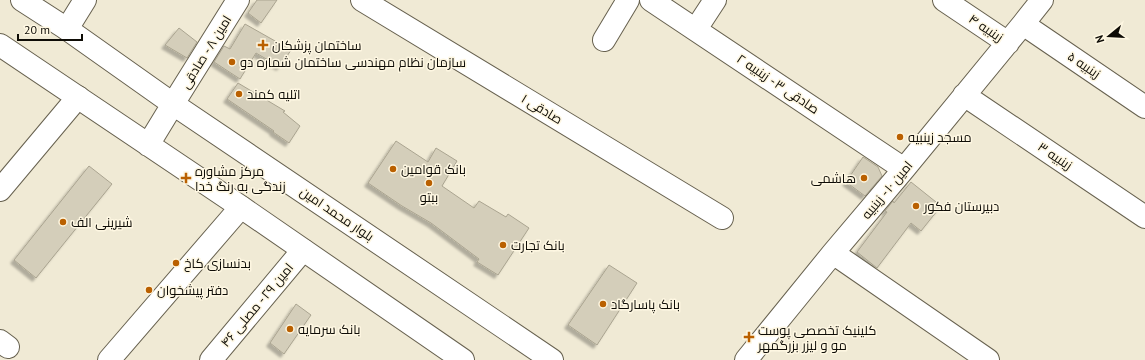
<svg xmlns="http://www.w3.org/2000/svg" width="1145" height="360" font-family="'PT Sans',Cairo,sans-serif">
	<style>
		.building { fill: #d4ceba; stroke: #aaa490; filter: url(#shadow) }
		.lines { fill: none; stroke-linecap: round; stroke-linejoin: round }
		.street-casing { stroke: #67614f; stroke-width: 24 }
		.secondary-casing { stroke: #67614f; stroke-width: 24 }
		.street { stroke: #fff; stroke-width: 22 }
		.secondary { stroke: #fff; stroke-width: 22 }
		.poi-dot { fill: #ba6000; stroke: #fef7e2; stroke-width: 1.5 }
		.labels { text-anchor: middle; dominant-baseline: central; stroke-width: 3; stroke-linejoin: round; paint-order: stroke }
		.street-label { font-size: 13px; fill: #0e0c06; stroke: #fef7e2 }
		.poi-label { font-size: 13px; fill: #0e0c06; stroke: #fef7e2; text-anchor: start }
	</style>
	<defs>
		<filter id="shadow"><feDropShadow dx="-3.5" dy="3.5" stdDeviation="1" flood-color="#0004"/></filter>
	</defs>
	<rect width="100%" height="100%" fill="#f0ead5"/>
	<path class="building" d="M 257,0 L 277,0 L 261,23 L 248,13 Z
		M 245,24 L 291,50 L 280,67 L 256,53 L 240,79 L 214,62 L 224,46 L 230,49 Z
		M 179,28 L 197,42 L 187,58 L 165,45 Z
		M 238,83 L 285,111 L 283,112 L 300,126 L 289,143 L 273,132 L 274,131 L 227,99 Z
		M 396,141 L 428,162 L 436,148 L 457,161 L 442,186 L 474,208 L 479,201 L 506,217 L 508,214 L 529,228 L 498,275 L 477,262 L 479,259 L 431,223 L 402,206 L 368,183 Z
		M 863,157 L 878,167 L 882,176 L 865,196 L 846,182 Z
		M 89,166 L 112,184 L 36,278 L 14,260 Z
		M 911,182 L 941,206 L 921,231 L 911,223 L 877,268 L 857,252 L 887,212 L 885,211 L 893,201 L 894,203 Z
		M 609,265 L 637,283 L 597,345 L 568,325 Z
		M 296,304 L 311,315 L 284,354 L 270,343 Z"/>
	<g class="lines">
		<g class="street-casing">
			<path id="street" d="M 362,0 L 722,218
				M 651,0 L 904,169
				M 944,0 L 1008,43
				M 1023,24 L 1145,107
				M 67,29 L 85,0
				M 696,29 L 715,0
				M 604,40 L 628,0
				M 964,95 L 1145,217
				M 173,104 L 238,0
				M 0,190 L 78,97
				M 833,253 L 988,360
				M 0,341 L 8,347
				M 109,360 L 241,207
				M 211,360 L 303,250
				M 746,360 L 833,253 L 904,169 L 1023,24 L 1042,0"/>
		</g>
		<g class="secondary-casing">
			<path id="secondary" d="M 22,0 L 67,29 L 173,104 L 552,360
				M 0,45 L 241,207 L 463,360
				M 148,145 L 173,104"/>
		</g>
		<use href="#street" class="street"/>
		<use href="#secondary" class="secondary"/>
	</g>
	<g class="poi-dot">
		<path d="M261 39h4v4h4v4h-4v4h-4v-4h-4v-4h4z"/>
		<circle cx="232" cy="62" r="4"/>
		<circle cx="239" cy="94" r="4"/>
		<circle cx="900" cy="137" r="4"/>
		<circle cx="393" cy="169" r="4"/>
		<path d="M184 172h4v4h4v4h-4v4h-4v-4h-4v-4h4z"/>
		<circle cx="864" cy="178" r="4"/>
		<circle cx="429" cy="183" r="4"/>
		<circle cx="916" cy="206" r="4"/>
		<circle cx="63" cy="222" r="4"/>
		<circle cx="503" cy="245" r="4"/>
		<circle cx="176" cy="263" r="4"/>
		<circle cx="149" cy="290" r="4"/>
		<circle cx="603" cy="304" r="4"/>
		<circle cx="290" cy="329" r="4"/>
		<path d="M747 331h4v4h4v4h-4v4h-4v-4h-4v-4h4z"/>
	</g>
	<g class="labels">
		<g class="street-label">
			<text transform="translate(986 28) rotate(34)">زینبیه ۴</text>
			<text transform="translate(206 52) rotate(-58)">امین ۸ - صادقی</text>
			<text transform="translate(1084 65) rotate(34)">زینبیه ۵</text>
			<text transform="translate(778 84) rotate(34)">صادقی ۳ - زینبیه ۲</text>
			<text transform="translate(542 109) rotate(31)">صادقی ۱</text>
			<text transform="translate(1055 156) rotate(34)">زینبیه ۳</text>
			<text transform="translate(887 190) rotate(-50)">امین ۱۰ - زینبیه</text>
			<text transform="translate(337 214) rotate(34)">بلوار محمد امین</text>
			<text transform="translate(257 305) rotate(-50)">امین ۲۹ - مصلی ۴۶</text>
		</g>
		<g class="poi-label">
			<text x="272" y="45">ساختمان پزشکان</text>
			<text x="240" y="62">سازمان نظام مهندسی ساختمان شماره دو</text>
			<text x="247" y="94">اتلیه کمند</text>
			<text x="908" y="137">مسجد زینبیه</text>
			<text x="401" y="169">بانک قوامین</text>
			<text x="195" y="171">مرکز مشاوره<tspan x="195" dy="15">زندگی به رنگ خدا</tspan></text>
			<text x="856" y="178" text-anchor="end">هاشمی</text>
			<text x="429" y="197" text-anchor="middle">ببتو</text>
			<text x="924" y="206">دبیرستان فکور</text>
			<text x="71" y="222">شیرینی الف</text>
			<text x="511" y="245">بانک تجارت</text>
			<text x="184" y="263">بدنسازی کاخ</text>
			<text x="157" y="290">دفتر پیشخوان</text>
			<text x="611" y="304">بانک پاسارگاد</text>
			<text x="298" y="329">بانک سرمایه</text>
			<text x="758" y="330">کلینیک تخصصی پوست<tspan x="758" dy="15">مو و لیزر بزرگمهر</tspan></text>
		</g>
	</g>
	<g transform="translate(1109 36) rotate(252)" stroke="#fef7e2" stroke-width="3" paint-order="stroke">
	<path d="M0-3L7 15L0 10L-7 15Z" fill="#0e0c06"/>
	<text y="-6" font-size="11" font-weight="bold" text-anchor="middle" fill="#0e0c06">N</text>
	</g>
	<path d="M18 34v6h64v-6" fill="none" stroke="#0e0c06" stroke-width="2"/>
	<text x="24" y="34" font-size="12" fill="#0e0c06" stroke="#fef7e2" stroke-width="3" paint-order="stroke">20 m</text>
</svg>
